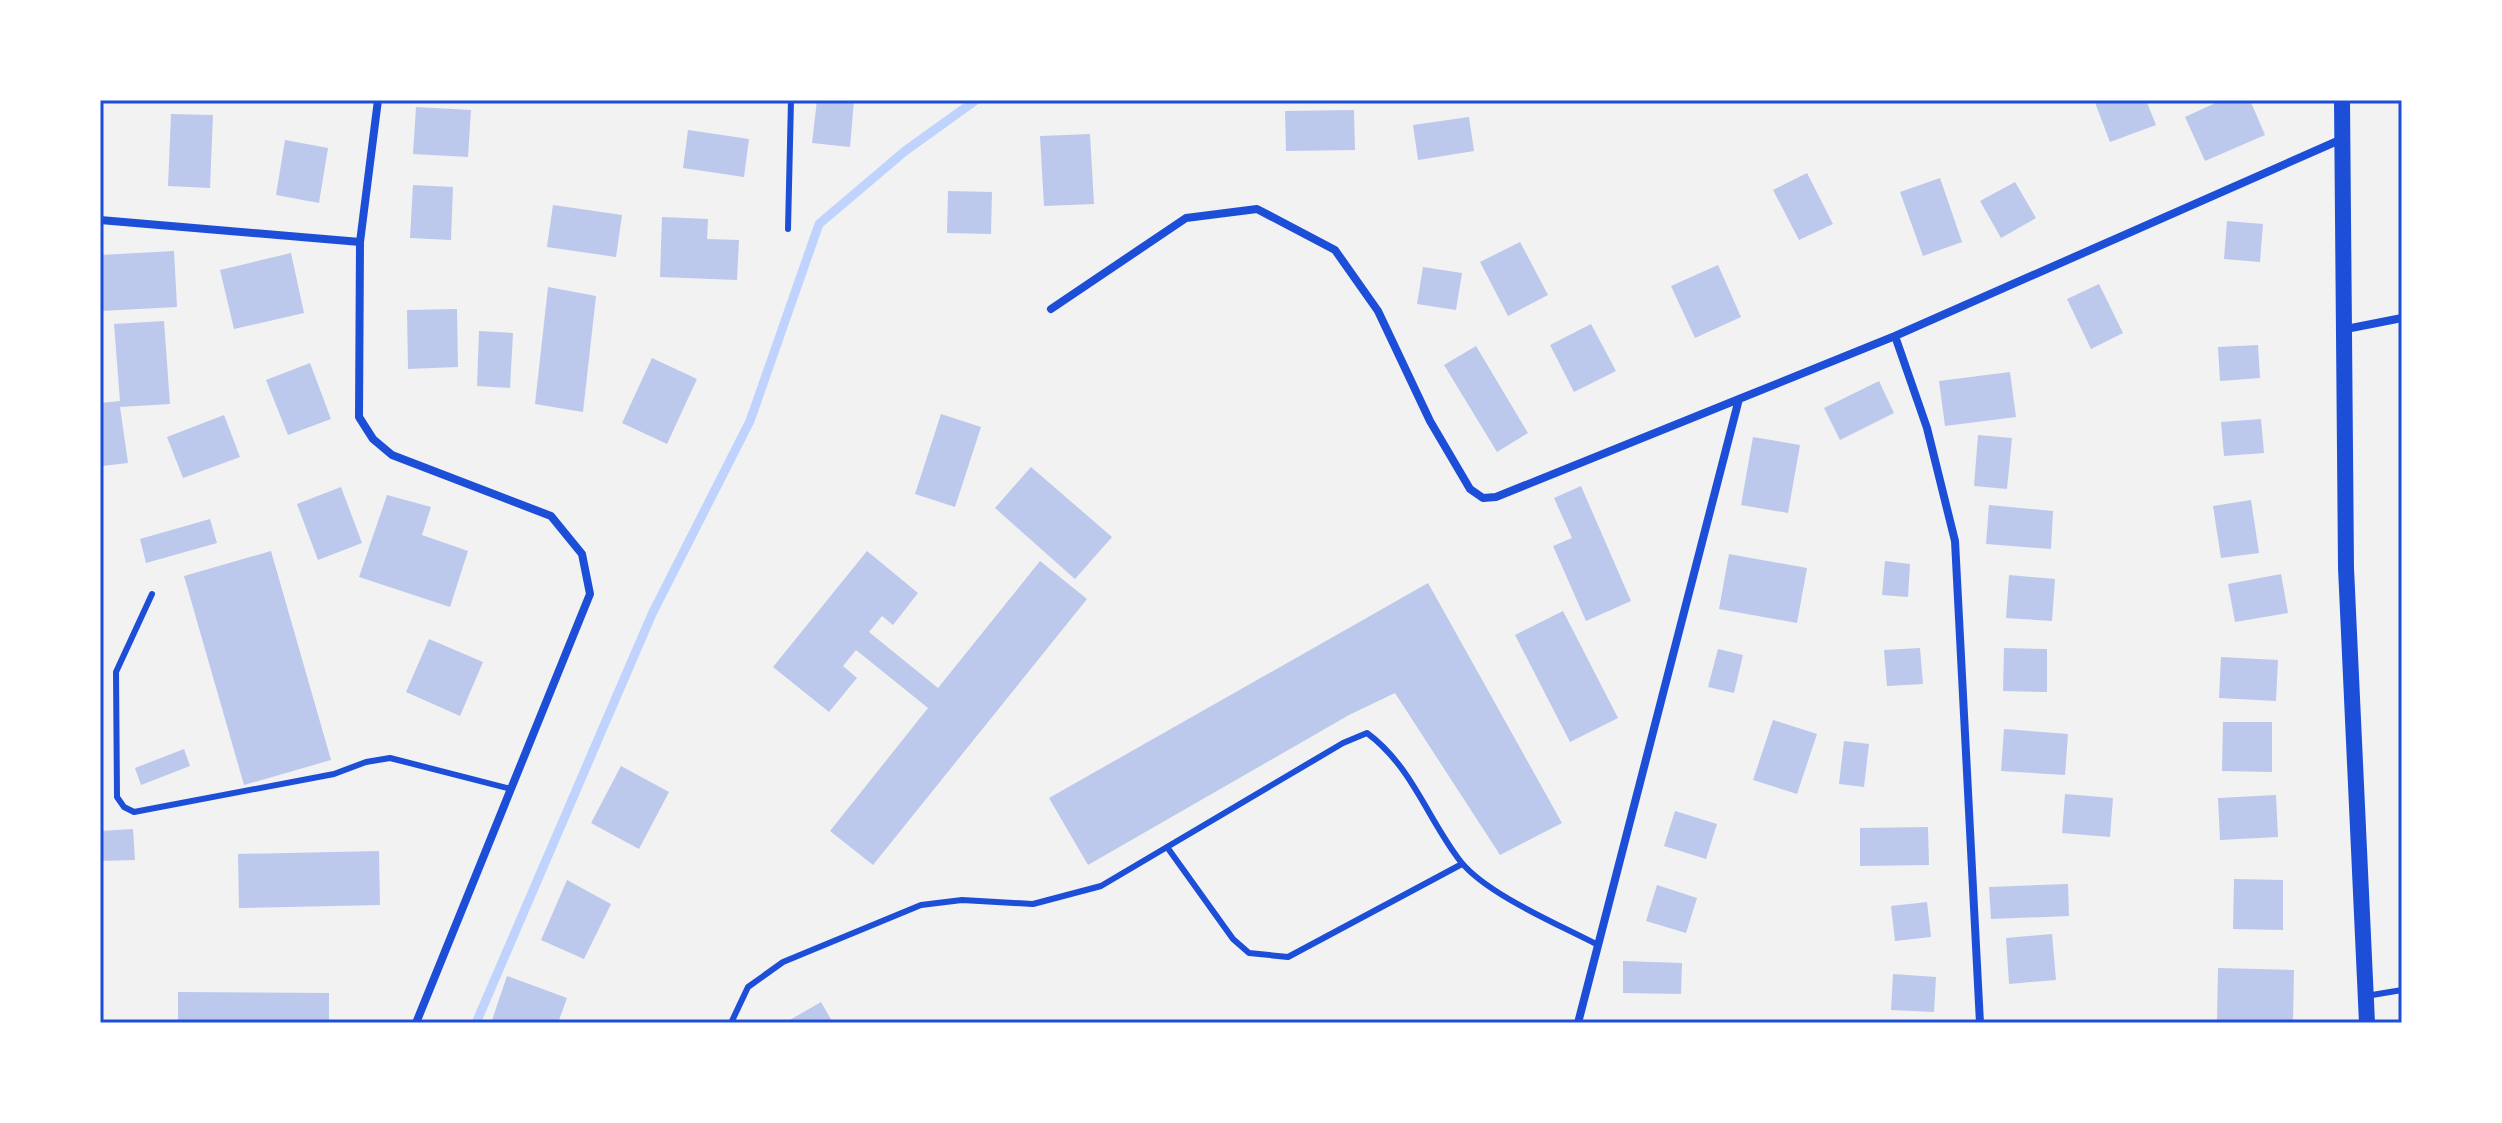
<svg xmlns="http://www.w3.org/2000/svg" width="2502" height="1123" font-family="'IBM Plex Serif',serif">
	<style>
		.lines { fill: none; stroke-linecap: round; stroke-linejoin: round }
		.stream { stroke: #bfd3fe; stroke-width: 9 }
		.building { fill: #bdc9ec }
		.service { stroke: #1d4ed8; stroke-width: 6 }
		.minor { stroke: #1d4ed8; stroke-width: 8 }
		.secondary { stroke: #1d4ed8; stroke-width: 16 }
		.neatline { fill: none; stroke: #1d4ed8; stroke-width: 3 }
	</style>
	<rect width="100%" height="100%" fill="#f2f2f2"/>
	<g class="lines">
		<path class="stream" d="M 476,1023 L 652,614 L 750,421 L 819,224 L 905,151 L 976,100"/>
	</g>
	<path class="building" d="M 817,100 L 854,100 L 850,147 L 812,143 Z
		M 2094,100 L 2146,100 L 2156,125 L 2110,142 Z
		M 2222,100 L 2250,100 L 2265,135 L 2205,161 L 2185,117 Z
		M 416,107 L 471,110 L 468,157 L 413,154 Z
		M 1354,110 L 1355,150 L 1286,151 L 1285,111 Z
		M 171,114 L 213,115 L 210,188 L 168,186 Z
		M 1469,117 L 1474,151 L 1418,160 L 1413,125 Z
		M 688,130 L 749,139 L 744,177 L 683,168 Z
		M 1090,134 L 1094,204 L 1044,206 L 1040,136 Z
		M 285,140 L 328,148 L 319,203 L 276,195 Z
		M 1807,173 L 1833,224 L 1799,240 L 1773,190 Z
		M 1940,178 L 1962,242 L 1923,256 L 1900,192 Z
		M 2015,182 L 2036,218 L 2001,238 L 1980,201 Z
		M 413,185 L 453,187 L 451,240 L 410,238 Z
		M 948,191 L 992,192 L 991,234 L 947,233 Z
		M 553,205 L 622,215 L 616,257 L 547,247 Z
		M 662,217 L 708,219 L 707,239 L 739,240 L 737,280 L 660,277 Z
		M 2227,221 L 2263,224 L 2260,262 L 2224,259 Z
		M 1520,242 L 1548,295 L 1508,316 L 1480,262 Z
		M 174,251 L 177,307 L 101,311 L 100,255 Z
		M 291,253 L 304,313 L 234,329 L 220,270 Z
		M 1718,265 L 1741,317 L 1695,338 L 1671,286 Z
		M 1423,267 L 1462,273 L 1456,310 L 1417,304 Z
		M 2099,284 L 2123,333 L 2091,349 L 2067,299 Z
		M 548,287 L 596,296 L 583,412 L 535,404 Z
		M 457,309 L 458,367 L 408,369 L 407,310 Z
		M 164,321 L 170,404 L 120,407 L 128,463 L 102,466 L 100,403 L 120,401 L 114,324 Z
		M 1591,324 L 1616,371 L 1574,392 L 1550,345 Z
		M 479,331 L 513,333 L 510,388 L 477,386 Z
		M 2258,345 L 2260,378 L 2220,381 L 2218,347 Z
		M 1476,346 L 1528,433 L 1497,452 L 1444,365 Z
		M 652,358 L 697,379 L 667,444 L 622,423 Z
		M 310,363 L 331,419 L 288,435 L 266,380 Z
		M 2010,372 L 2016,417 L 1945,426 L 1939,381 Z
		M 1879,381 L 1894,413 L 1840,440 L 1824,408 Z
		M 941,414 L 981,427 L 955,507 L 915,494 Z
		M 224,415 L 240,457 L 183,478 L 167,437 Z
		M 2261,419 L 2264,453 L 2224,456 L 2221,422 Z
		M 1978,435 L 2012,438 L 2007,489 L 1974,486 Z
		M 1753,437 L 1800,445 L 1788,513 L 1741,505 Z
		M 1031,467 L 1112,537 L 1075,579 L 995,508 Z
		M 1581,486 L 1631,601 L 1586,621 L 1553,546 L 1572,538 L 1554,498 Z
		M 341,487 L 362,543 L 318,560 L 297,504 Z
		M 387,495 L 431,507 L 422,535 L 468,551 L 450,607 L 359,577 Z
		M 2251,500 L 2259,553 L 2221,558 L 2213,506 Z
		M 1989,505 L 2053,511 L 2051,549 L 1986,544 Z
		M 210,519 L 217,543 L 146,563 L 140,539 Z
		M 271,551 L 331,760 L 244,785 L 184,576 Z
		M 867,551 L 918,593 L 893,625 L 882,616 L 869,632 L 938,688 L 1040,561 L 1087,599 L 873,865 L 830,831 L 928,708 L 856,650 L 843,666 L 857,678 L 829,712 L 773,667 Z
		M 1729,554 L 1807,568 L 1797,623 L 1719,609 Z
		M 1885,561 L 1910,564 L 1908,597 L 1882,595 Z
		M 2281,574 L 2288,613 L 2235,622 L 2228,584 Z
		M 2009,575 L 2055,579 L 2052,621 L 2006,618 Z
		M 1428,583 L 1562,823 L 1500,855 L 1395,693 L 1349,715 L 1088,865 L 1049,798 Z
		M 1563,611 L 1618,718 L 1570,742 L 1515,635 Z
		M 429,639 L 483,662 L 460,716 L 406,692 Z
		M 1920,648 L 1923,684 L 1887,686 L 1884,650 Z
		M 2004,648 L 2047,649 L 2047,692 L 2003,691 Z
		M 1718,649 L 1743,655 L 1734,693 L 1708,687 Z
		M 2221,657 L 2278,660 L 2276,701 L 2219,698 Z
		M 1773,720 L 1817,734 L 1797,794 L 1753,780 Z
		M 2223,722 L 2272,722 L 2272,772 L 2222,771 Z
		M 2004,729 L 2068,734 L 2065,775 L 2001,771 Z
		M 1844,741 L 1869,744 L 1864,787 L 1839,784 Z
		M 184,749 L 190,766 L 141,785 L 135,768 Z
		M 621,766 L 669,792 L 639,849 L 591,823 Z
		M 2065,794 L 2113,798 L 2110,837 L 2062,833 Z
		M 2276,795 L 2278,837 L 2220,840 L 2218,798 Z
		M 1675,811 L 1717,824 L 1706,859 L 1664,846 Z
		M 1928,827 L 1929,865 L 1860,866 L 1860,828 Z
		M 133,829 L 135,860 L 100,861 L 100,831 Z
		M 379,851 L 380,905 L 239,908 L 238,854 Z
		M 2234,879 L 2283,880 L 2283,930 L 2233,929 Z
		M 567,880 L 611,904 L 584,959 L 541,940 Z
		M 2068,884 L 2069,916 L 1991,919 L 1989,887 Z
		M 1657,885 L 1697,898 L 1686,933 L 1646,921 Z
		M 1927,902 L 1931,937 L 1895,941 L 1891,906 Z
		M 2052,934 L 2056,980 L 2009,984 L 2006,938 Z
		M 1623,961 L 1682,963 L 1681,994 L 1623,993 Z
		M 2218,968 L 2294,970 L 2293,1022 L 2217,1021 Z
		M 1893,974 L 1936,977 L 1934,1012 L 1891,1010 Z
		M 507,976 L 567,998 L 558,1023 L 491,1023 Z
		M 178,992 L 329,993 L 329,1023 L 178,1023 Z
		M 821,1002 L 833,1023 L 789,1023 L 788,1021 Z"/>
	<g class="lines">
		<path class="service" d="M 788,229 L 791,100
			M 152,594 L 116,672 L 117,797 L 124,807 L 134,812 L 334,774 L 366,762 L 390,758 L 511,789
			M 1167,847 L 1233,939 L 1249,953 L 1288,957 L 1462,864
			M 2366,996 L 2402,990
			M 731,1023 L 748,987 L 783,962 L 921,905 L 962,900 L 1033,904 L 1101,886 L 1343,743 L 1367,733 C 1412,766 1428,820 1461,862 C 1488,895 1560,925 1598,945"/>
		<path class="minor" d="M 378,100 L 360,242 L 359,417 L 373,439 L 392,455 L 551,516 L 582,554 L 590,594 L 416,1023
			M 100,220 L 360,242
			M 1051,309 L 1186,218 L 1257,209 L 1335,250 L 1378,311 L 1430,421 L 1470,489 L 1483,498 L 1496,497 L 1739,399
			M 2346,329 L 2402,318
			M 1895,336 L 1927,428 L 1955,541 L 1980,1023
			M 1578,1023 L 1739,399 L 1895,336 L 2342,139"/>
		<path class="secondary" d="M 2342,100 L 2346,568 L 2367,1023"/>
	</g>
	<rect width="2502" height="1123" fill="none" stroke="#ffffff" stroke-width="204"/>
	<rect x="102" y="102" width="2298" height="919" class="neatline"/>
</svg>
